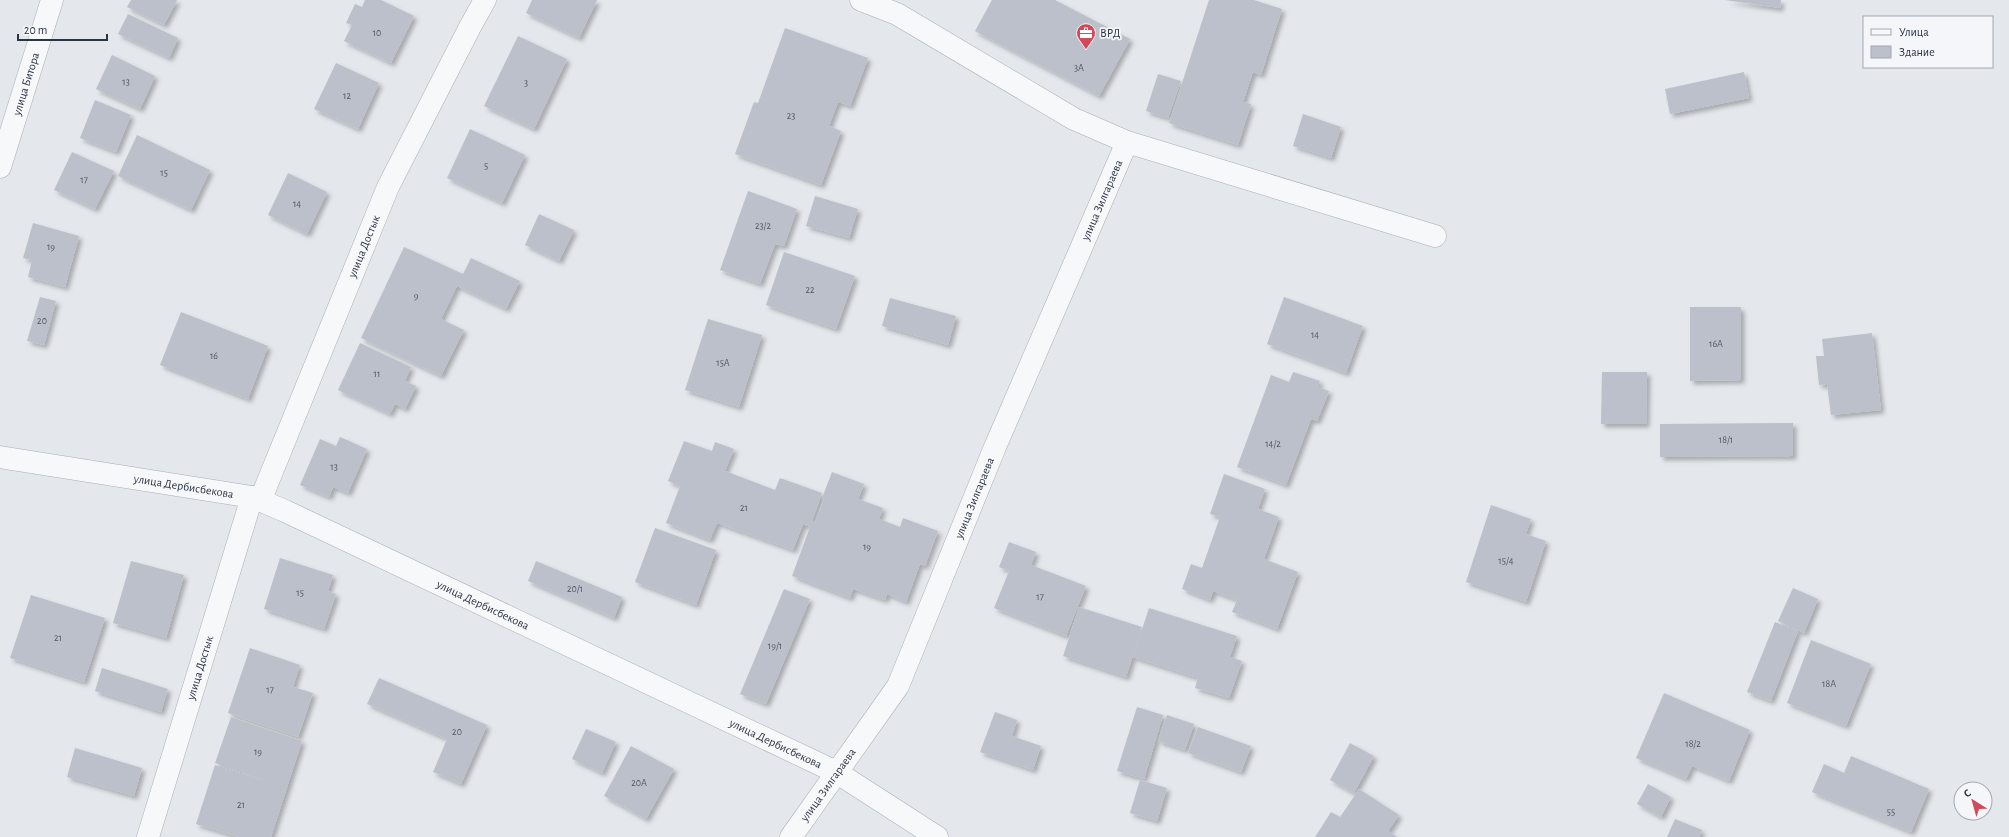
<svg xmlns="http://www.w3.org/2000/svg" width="2009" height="837" font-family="'Alegreya Sans',sans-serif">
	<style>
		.building { fill: #bbc0ca; filter: url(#shadow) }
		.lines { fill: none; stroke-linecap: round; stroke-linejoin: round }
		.minor-casing { stroke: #a9aeb7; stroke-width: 23 }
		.minor { stroke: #f7f8fa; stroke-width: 22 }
		.labels { text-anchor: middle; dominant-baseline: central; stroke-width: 3.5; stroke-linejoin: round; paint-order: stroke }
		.number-label { font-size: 10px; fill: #4f5766 }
		.poi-label { font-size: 12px; fill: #2b3445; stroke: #f4f6f9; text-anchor: start }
		.street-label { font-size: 12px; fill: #2b3445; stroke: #f4f6f9 }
	</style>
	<defs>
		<filter id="shadow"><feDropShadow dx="3.5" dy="3.5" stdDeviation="2" flood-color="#0004"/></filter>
	</defs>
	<rect width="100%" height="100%" fill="#e4e7ec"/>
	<path class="building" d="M 131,0 L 177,0 L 164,25 L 127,7 Z
		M 365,0 L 381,0 L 414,16 L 391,63 L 344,41 L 352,25 L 346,23 L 355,4 L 362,7 Z
		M 532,0 L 597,0 L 579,38 L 526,13 Z
		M 992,0 L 1055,0 L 1130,39 L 1099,96 L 975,31 Z
		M 1209,0 L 1254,0 L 1282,9 L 1261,75 L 1253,72 L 1243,102 L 1251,104 L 1238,145 L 1169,123 Z
		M 1725,0 L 1781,0 L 1780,8 Z
		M 128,14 L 178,38 L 169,58 L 118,34 Z
		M 785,28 L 868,58 L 850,106 L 838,102 L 829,126 L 841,131 L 821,185 L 735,154 L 754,102 L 758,103 Z
		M 518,36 L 567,59 L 534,129 L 484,106 Z
		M 112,55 L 155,76 L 140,109 L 96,89 Z
		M 336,63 L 379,83 L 358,129 L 314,109 Z
		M 1744,72 L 1749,98 L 1670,114 L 1665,89 Z
		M 1158,74 L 1181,81 L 1168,118 L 1146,111 Z
		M 95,100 L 131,115 L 116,152 L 80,138 Z
		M 1303,114 L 1341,127 L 1331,158 L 1293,146 Z
		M 470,129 L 525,155 L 502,203 L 447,178 Z
		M 137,135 L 210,170 L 191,210 L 118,176 Z
		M 72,152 L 114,171 L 95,209 L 54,190 Z
		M 288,173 L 327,192 L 307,234 L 268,215 Z
		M 748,191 L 797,209 L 784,246 L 775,244 L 760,284 L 720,270 Z
		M 815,196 L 858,209 L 849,238 L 806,226 Z
		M 539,214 L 574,230 L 559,261 L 525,245 Z
		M 33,223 L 79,236 L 65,287 L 28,277 L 32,260 L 23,258 Z
		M 404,247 L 463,274 L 471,258 L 520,281 L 506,309 L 457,286 L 441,319 L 464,330 L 441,376 L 361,338 Z
		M 784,252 L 855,276 L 836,329 L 766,305 Z
		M 40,297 L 56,301 L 44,345 L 27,341 Z
		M 1284,297 L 1363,326 L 1346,373 L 1267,344 Z
		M 890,298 L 956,316 L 948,345 L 882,326 Z
		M 1690,307 L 1741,307 L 1741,380 L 1690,381 Z
		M 181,312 L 268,346 L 248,399 L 160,365 Z
		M 708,319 L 762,335 L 739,407 L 685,390 Z
		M 1872,333 L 1881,410 L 1831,415 L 1827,384 L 1819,385 L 1816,356 L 1824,356 L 1822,339 Z
		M 360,343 L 411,367 L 405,381 L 416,386 L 405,409 L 395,404 L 390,414 L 338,390 Z
		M 1293,372 L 1320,381 L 1318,387 L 1329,391 L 1317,421 L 1311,419 L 1286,485 L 1237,467 L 1271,375 L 1289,382 Z
		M 1602,372 L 1647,372 L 1646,424 L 1601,424 Z
		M 1793,423 L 1793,456 L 1660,457 L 1660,424 Z
		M 340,437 L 367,449 L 348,493 L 333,487 L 329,497 L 300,485 L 320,439 L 336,446 Z
		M 684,441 L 712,451 L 715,442 L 734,449 L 725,471 L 775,490 L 780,478 L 822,493 L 812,521 L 815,523 L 824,499 L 822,498 L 832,472 L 864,484 L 858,499 L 883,508 L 879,519 L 900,527 L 903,518 L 938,531 L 925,566 L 920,564 L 906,602 L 887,594 L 885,600 L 853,589 L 850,598 L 792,576 L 810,527 L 803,524 L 793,550 L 717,523 L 710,540 L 666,523 L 680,486 L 668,481 Z
		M 1224,474 L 1265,489 L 1258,509 L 1279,517 L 1264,559 L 1298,572 L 1277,629 L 1232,612 L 1237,600 L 1213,591 L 1210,600 L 1182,589 L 1191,564 L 1202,568 L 1220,517 L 1210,514 Z
		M 1491,505 L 1531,519 L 1526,534 L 1546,541 L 1526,602 L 1466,582 Z
		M 655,528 L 716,550 L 696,605 L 635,582 Z
		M 1009,542 L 1036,552 L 1031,565 L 1086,586 L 1066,636 L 994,608 L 1009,571 L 999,567 Z
		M 280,558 L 333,575 L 328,591 L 336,594 L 324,629 L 264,609 Z
		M 131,561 L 184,575 L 166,638 L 113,623 Z
		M 536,561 L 622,597 L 614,618 L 528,581 Z
		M 1793,588 L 1818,599 L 1804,633 L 1778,621 Z
		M 784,589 L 810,599 L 766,704 L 740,694 Z
		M 31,595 L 105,618 L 84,682 L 10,658 Z
		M 1079,607 L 1142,627 L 1126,677 L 1063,656 Z
		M 1149,608 L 1237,636 L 1230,657 L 1242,661 L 1229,698 L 1195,688 L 1198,678 L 1133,657 Z
		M 1775,622 L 1798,631 L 1771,701 L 1747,692 Z
		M 1811,640 L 1871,664 L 1846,726 L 1787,703 Z
		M 250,648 L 300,665 L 293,687 L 313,693 L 298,737 L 228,713 Z
		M 102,668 L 168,689 L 161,712 L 95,691 Z
		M 379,678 L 487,725 L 461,784 L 433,772 L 447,739 L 367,704 Z
		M 1664,693 L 1750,730 L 1729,781 L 1692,766 L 1686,779 L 1636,758 Z
		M 1137,707 L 1163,715 L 1144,779 L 1117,771 Z
		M 995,712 L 1017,720 L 1012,736 L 1041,746 L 1033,770 L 980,752 Z
		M 1167,715 L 1194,724 L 1185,750 L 1158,741 Z
		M 231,717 L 302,741 L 271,837 L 239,837 L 196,824 L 215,765 L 278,785 L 215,763 Z
		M 1198,727 L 1251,746 L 1241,772 L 1188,753 Z
		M 586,729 L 616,742 L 602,773 L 572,759 Z
		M 1350,743 L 1374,756 L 1354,793 L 1330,780 Z
		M 631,746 L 674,769 L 646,819 L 604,796 Z
		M 75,748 L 142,768 L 134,796 L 67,777 Z
		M 1851,756 L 1929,789 L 1911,832 L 1812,792 L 1824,764 L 1844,773 Z
		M 1140,780 L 1167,788 L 1157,821 L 1130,813 Z
		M 1648,784 L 1671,797 L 1661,817 L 1637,804 Z
		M 1359,789 L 1399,815 L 1388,831 L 1397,837 L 1315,837 L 1331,812 L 1340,817 Z
		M 1675,819 L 1702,830 L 1699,837 L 1667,837 Z"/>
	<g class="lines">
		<g class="minor-casing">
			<g id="minor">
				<path d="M 861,0 L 897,14 L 1074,119 L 1127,142 L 1435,236"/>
				<path id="s1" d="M 0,167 L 52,0"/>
				<path id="s2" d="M 0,457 L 252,497 L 285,511 L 836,772 L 937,837"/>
				<path id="s3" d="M 260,501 L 388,187 L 470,27 L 485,0"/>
				<path id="s4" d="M 148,837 L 252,497"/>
				<path id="s5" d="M 791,837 L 898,686 L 995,447 L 1127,142"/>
			</g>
		</g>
		<use href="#minor" class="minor"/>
	</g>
	<defs>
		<g id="office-pin" transform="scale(1)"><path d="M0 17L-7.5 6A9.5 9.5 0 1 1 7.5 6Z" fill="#d1495b" stroke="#f4f6f9"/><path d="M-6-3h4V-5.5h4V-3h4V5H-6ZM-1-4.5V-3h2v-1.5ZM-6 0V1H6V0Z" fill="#fff"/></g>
	</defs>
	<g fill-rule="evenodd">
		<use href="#office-pin" x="1086" y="33"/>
	</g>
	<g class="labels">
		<g class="number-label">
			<text x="377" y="33">10</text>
			<text x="1079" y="68">3А</text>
			<text x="126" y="82">13</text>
			<text x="526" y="83">3</text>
			<text x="347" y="96">12</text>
			<text x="791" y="116">23</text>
			<text x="486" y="166">5</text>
			<text x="164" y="173">15</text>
			<text x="84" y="180">17</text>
			<text x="297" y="204">14</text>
			<text x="763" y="226">23/2</text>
			<text x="51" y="247">19</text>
			<text x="810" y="290">22</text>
			<text x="416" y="296">9</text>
			<text x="42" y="321">20</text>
			<text x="1315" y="335">14</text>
			<text x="1716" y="344">16А</text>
			<text x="214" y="356">16</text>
			<text x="723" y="363">15А</text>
			<text x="377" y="374">11</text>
			<text x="1726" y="440">18/1</text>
			<text x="1273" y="444">14/2</text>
			<text x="334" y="467">13</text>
			<text x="744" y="508">21</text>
			<text x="867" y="547">19</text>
			<text x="1506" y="561">15/4</text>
			<text x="575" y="589">20/1</text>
			<text x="300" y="593">15</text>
			<text x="1040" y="597">17</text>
			<text x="58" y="638">21</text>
			<text x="775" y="646">19/1</text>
			<text x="1829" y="684">18А</text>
			<text x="270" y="690">17</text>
			<text x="457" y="732">20</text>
			<text x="1693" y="744">18/2</text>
			<text x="258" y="752">19</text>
			<text x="639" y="783">20А</text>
			<text x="241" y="805">21</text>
			<text x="1891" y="812">55</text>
		</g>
		<g class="poi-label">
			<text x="1100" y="33">ВРД</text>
		</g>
		<g class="street-label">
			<text stroke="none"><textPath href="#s1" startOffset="87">улица Битора</textPath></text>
			<text stroke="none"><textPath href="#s5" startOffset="712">улица Зилгараева</textPath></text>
			<text stroke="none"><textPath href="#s3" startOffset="275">улица Достык</textPath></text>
			<text stroke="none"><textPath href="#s2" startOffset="186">улица Дербисбекова</textPath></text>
			<text stroke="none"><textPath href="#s5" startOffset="388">улица Зилгараева</textPath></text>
			<text stroke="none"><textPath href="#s2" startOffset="510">улица Дербисбекова</textPath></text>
			<text stroke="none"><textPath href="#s4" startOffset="177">улица Достык</textPath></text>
			<text stroke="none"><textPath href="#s2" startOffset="834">улица Дербисбекова</textPath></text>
			<text stroke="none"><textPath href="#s5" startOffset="64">улица Зилгараева</textPath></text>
		</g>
	</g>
	<rect x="1863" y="16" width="130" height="52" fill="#f4f6f9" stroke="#a4a8b1"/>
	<rect x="1871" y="29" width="20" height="6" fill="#f7f8fa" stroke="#a4a8b1"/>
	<text x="1899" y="36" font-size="12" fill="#2b3445">Улица</text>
	<rect x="1871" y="46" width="20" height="12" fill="#bbc0ca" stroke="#a4a8b1"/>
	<text x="1899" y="56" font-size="12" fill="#2b3445">Здание</text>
	<g transform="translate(1973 801) rotate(323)"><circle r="19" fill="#f4f6f9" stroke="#a4a8b1"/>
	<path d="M0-3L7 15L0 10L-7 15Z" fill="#d1495b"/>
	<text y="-6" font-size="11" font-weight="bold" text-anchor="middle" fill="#2b3445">С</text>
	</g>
	<path d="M18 34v6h89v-6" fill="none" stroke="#2b3445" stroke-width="2"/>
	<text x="24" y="34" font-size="12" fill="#2b3445" stroke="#f4f6f9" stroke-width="3" paint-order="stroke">20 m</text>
</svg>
